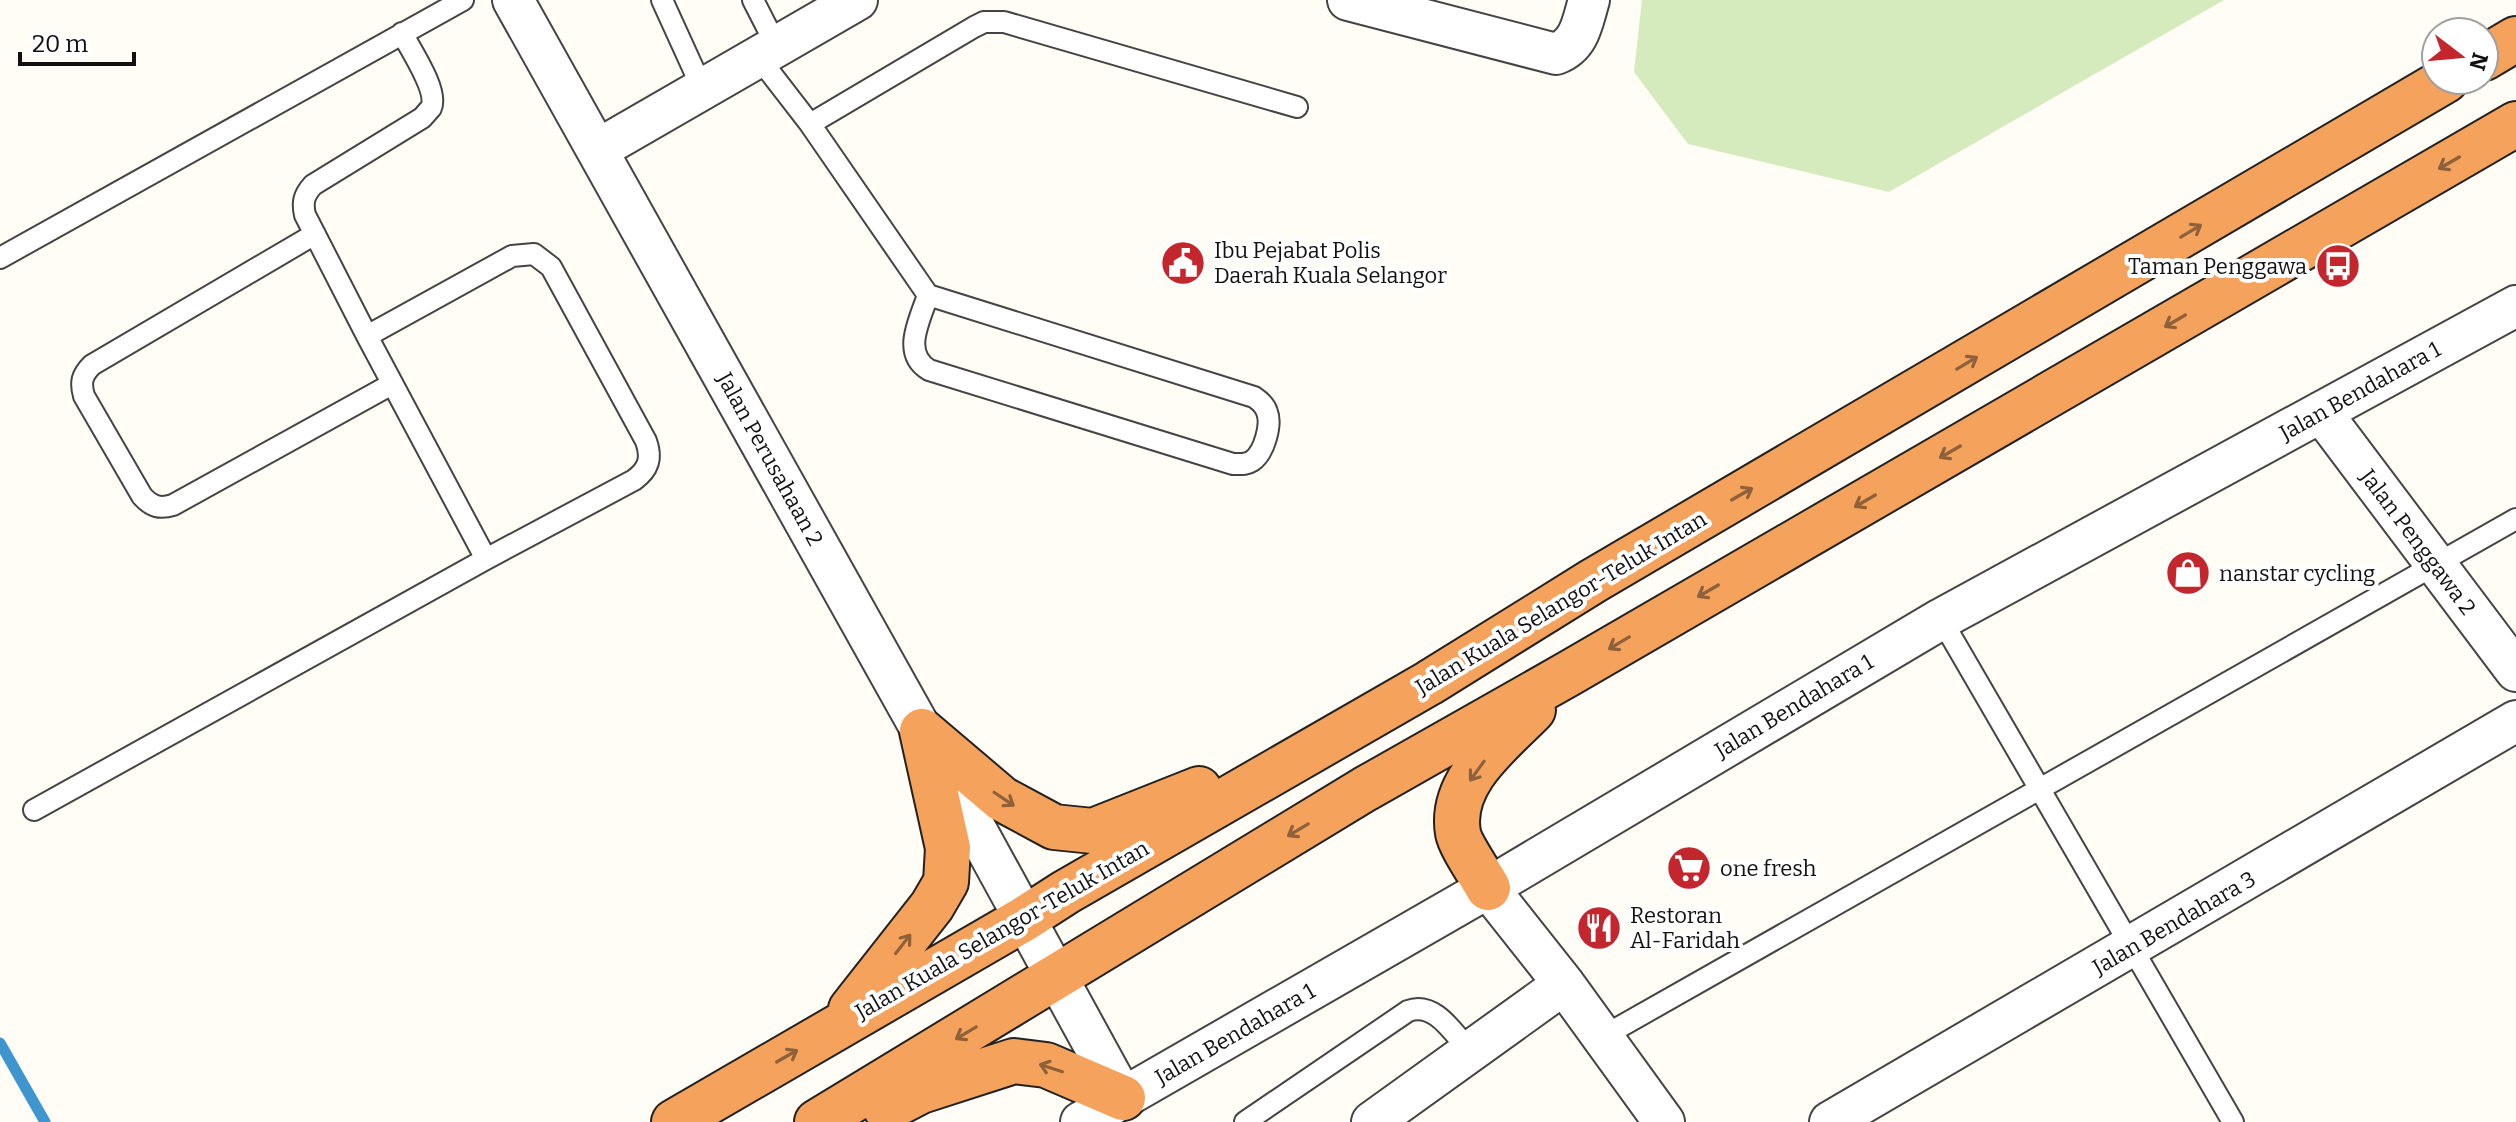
<svg xmlns="http://www.w3.org/2000/svg" width="2516" height="1122" font-family="Bitter,serif">
	<style>
		.green { fill: #d5ebbd }
		.lines { fill: none; stroke-linecap: round; stroke-linejoin: round }
		.stream { stroke: #3f96cf; stroke-width: 11 }
		.lane-casing { stroke: #444; stroke-width: 24 }
		.street-casing { stroke: #444; stroke-width: 44 }
		.highway-casing { stroke: #222; stroke-width: 48 }
		.lane { stroke: #fff; stroke-width: 20 }
		.street { stroke: #fff; stroke-width: 40 }
		.highway { stroke: #f5a25d; stroke-width: 44 }
		.oneway { stroke: #8e613b }
		.labels { text-anchor: middle; dominant-baseline: central; stroke-width: 8; stroke-linejoin: round; paint-order: stroke }
		.poi-label { font-size: 22px; fill: #111; stroke: #fff; text-anchor: start }
		.street-label { font-size: 22px; fill: #111; stroke: #fff }
	</style>
	<rect width="100%" height="100%" fill="#fffdf5"/>
	<path class="green" d="M 1642,0 L 2224,0 L 1889,192 L 1688,144 L 1634,72 Z"/>
	<g class="lines">
		<path class="stream" d="M 0,1043 L 45,1122"/>
		<g class="lane-casing">
			<path id="lane" d="M 662,0 L 703,90
				M 753,0 L 777,47
				M 402,33 C 410,49 439,91 431,108 C 429,110 424,116 422,118 L 313,185 C 304,195 302,202 305,215 L 367,336 L 486,559
				M 759,58 L 810,124 L 974,27 L 984,22 L 1004,22 L 1297,107
				M 810,124 L 928,295 L 1254,397 C 1260,401 1265,405 1267,412 C 1272,425 1264,453 1252,461 C 1246,465 1240,464 1233,464 L 929,370 C 901,353 920,320 928,295
				M 315,234 L 92,365 C 82,375 80,382 84,396 L 142,496 C 152,507 160,509 173,505 L 392,384
				M 0,258 L 463,0
				M 1941,619 L 2233,1122
				M 34,810 L 486,559 L 634,480 C 649,469 652,458 646,441 L 551,267 L 534,254 L 512,256 L 367,336
				M 1602,1037 L 2516,519
				M 1245,1122 L 1408,1011 C 1435,1001 1453,1033 1470,1051"/>
		</g>
		<g class="street-casing">
			<path id="street" d="M 513,0 L 922,731 L 1123,1098
				M 1348,0 L 1556,54 C 1580,45 1582,23 1589,0
				M 597,150 L 857,0
				M 2321,412 L 2516,671
				M 1488,888 L 1564,984 L 1664,1122
				M 1081,1122 L 1488,888 L 1941,619 L 2516,306
				M 1372,1122 L 1564,984
				M 1830,1122 L 2516,721"/>
		</g>
		<g class="highway-casing">
			<path id="highway" d="M 2484,58 L 2516,39
				M 922,731 L 1002,799 L 1054,827 L 1093,831 L 1199,789
				M 1488,888 C 1481,875 1460,845 1458,833 C 1449,781 1501,743 1533,710
				M 851,1009 L 932,906 L 946,882 L 948,848 L 922,731
				M 886,1109 L 921,1091 L 1014,1061 L 1046,1065 L 1123,1098
				M 674,1122 L 1024,919 L 1066,892 L 1429,683 L 1593,581 L 2446,80
				M 817,1122 L 1365,789 L 1568,674 L 2516,124"/>
		</g>
		<use href="#lane" class="lane"/>
		<use href="#street" class="street"/>
		<use href="#highway" class="highway"/>
	</g>
	<defs><path id="oneway-shaft" d="M-6 0H5M1.5-3L5.5 0L1.5 3" fill="none" stroke-width="1.6" stroke-linecap="round" stroke-linejoin="round" transform="scale(2)"/></defs>
	<g class="oneway">
		<use href="#oneway-shaft" transform="translate(2449 163) rotate(150)"/>
		<use href="#oneway-shaft" transform="translate(2191 231) rotate(-31)"/>
		<use href="#oneway-shaft" transform="translate(2175 321) rotate(150)"/>
		<use href="#oneway-shaft" transform="translate(1967 363) rotate(-31)"/>
		<use href="#oneway-shaft" transform="translate(1950 452) rotate(150)"/>
		<use href="#oneway-shaft" transform="translate(1742 494) rotate(-30)"/>
		<use href="#oneway-shaft" transform="translate(1865 501) rotate(150)"/>
		<use href="#oneway-shaft" transform="translate(1708 591) rotate(150)"/>
		<use href="#oneway-shaft" transform="translate(1619 643) rotate(149)"/>
		<use href="#oneway-shaft" transform="translate(1477 771) rotate(126)"/>
		<use href="#oneway-shaft" transform="translate(1004 799) rotate(34)"/>
		<use href="#oneway-shaft" transform="translate(1298 830) rotate(149)"/>
		<use href="#oneway-shaft" transform="translate(903 944) rotate(-52)"/>
		<use href="#oneway-shaft" transform="translate(966 1033) rotate(149)"/>
		<use href="#oneway-shaft" transform="translate(787 1056) rotate(-30)"/>
		<use href="#oneway-shaft" transform="translate(1051 1068) rotate(-162)"/>
	</g>
	<defs>
		<g id="civic-disc" transform="scale(2.3)"><circle r="9.5" fill="#c4262e" stroke="#fff"/><path d="M-.6-6.5H3V-4.5H.6V-3L4-1V1h2V6H-6V1h2V-1L-.6-3ZM-1.2 2.5V6h2.4V2.5Z" fill="#fff"/></g>
		<g id="bus-disc" transform="scale(2.3)"><circle r="9.5" fill="#c4262e" stroke="#fff"/><path d="M-5-6H5V4H4V6H2V4H-2V6H-4V4H-5ZM-3.5-4V0h7V-4ZM-3.5 1.2v1.5H-2V1.2ZM2 1.2v1.5H3.5V1.2Z" fill="#fff"/></g>
		<g id="shop-disc" transform="scale(2.3)"><circle r="9.5" fill="#c4262e" stroke="#fff"/><path d="M-5-2.5h2.3a2.7 3.5 0 0 1 5.4 0H5L5.5 6h-11ZM-1.5-2.5h3a1.5 2.3 0 0 0-3 0Z" fill="#fff"/></g>
		<g id="supermarket-disc" transform="scale(2.3)"><circle r="9.5" fill="#c4262e" stroke="#fff"/><path d="M-6-5.5h2.5l.6 2H6L4.5 2H-2.5L-4.4-4H-6ZM-1.5 3.2a1.3 1.3 0 1 0 .1 0ZM3 3.2a1.3 1.3 0 1 0 .1 0Z" fill="#fff"/></g>
		<g id="restaurant-disc" transform="scale(2.3)"><circle r="9.5" fill="#c4262e" stroke="#fff"/><path d="M-5-6h1v4h1v-4h1v4h1v-4h1v5L-1.5 .5V6h-2V.5L-5-1ZM5-6V6H3V1.5H1.5Q1.5-4 5-6Z" fill="#fff"/></g>
	</defs>
	<g fill-rule="evenodd">
		<use href="#civic-disc" x="1183" y="263"/>
		<use href="#bus-disc" x="2338" y="266"/>
		<use href="#shop-disc" x="2188" y="573"/>
		<use href="#supermarket-disc" x="1689" y="868"/>
		<use href="#restaurant-disc" x="1599" y="928"/>
	</g>
	<g class="labels">
		<g class="poi-label">
			<text x="1214" y="250">Ibu Pejabat Polis<tspan x="1214" dy="25">Daerah Kuala Selangor</tspan></text>
			<text x="2307" y="266" text-anchor="end">Taman Penggawa</text>
			<text x="2219" y="573">nanstar cycling</text>
			<text x="1720" y="868">one fresh</text>
			<text x="1630" y="915">Restoran<tspan x="1630" dy="25">Al-Faridah</tspan></text>
		</g>
		<g class="street-label">
			<text transform="translate(2360 391) rotate(-29)">Jalan Bendahara 1</text>
			<text transform="translate(770 459) rotate(61)">Jalan Perusahaan 2</text>
			<text transform="translate(2418 542) rotate(53)">Jalan Penggawa 2</text>
			<text transform="translate(1561 603) rotate(-31)">Jalan Kuala Selangor-Teluk Intan</text>
			<text transform="translate(1794 706) rotate(-31)">Jalan Bendahara 1</text>
			<text transform="translate(2174 923) rotate(-30)">Jalan Bendahara 3</text>
			<text transform="translate(1002 930) rotate(-30)">Jalan Kuala Selangor-Teluk Intan</text>
			<text transform="translate(1235 1034) rotate(-30)">Jalan Bendahara 1</text>
		</g>
	</g>
	<g transform="translate(2460 56) rotate(106)"><circle r="38" fill="#ffffff" stroke="#a0a0a0" stroke-width="2"/>
	<path d="M0-6L14 30L0 20L-14 30Z" fill="#c4262e"/>
	<text y="-12" font-size="22" font-weight="bold" text-anchor="middle" fill="#111111">N</text>
	</g>
	<path d="M20 52v12h114v-12" fill="none" stroke="#111111" stroke-width="4"/>
	<text x="32" y="52" font-size="24" fill="#111111" stroke="#ffffff" stroke-width="6" paint-order="stroke">20 m</text>
</svg>
